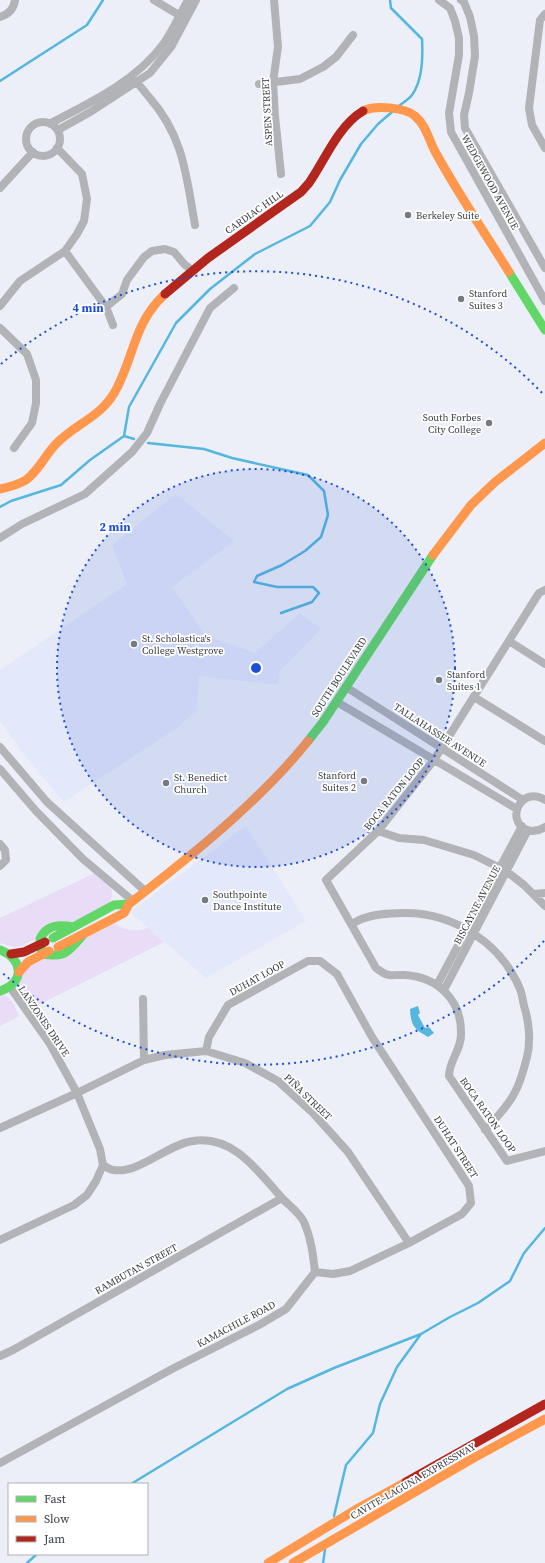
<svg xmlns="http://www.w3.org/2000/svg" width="545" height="1563" font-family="'Source Serif 4',serif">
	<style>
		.built { fill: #e3e8fa }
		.green { fill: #e8dcf7 }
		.water { fill: #56b7de }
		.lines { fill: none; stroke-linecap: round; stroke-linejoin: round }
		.stream { stroke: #56b7de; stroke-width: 2.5 }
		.street { stroke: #b1b3b7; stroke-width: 8 }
		.fast { stroke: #63d668; stroke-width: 9 }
		.slow { stroke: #ff974d; stroke-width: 9 }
		.jam { stroke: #b3261e; stroke-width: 9 }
		.ring { fill: none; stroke: #1d4ed8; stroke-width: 2; stroke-dasharray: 2 4 }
		.poi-dot { fill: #777a81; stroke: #fff; stroke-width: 1.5 }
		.labels { text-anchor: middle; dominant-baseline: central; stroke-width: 3.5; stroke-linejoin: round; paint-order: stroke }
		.street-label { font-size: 10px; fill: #383b41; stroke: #fff }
		.poi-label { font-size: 10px; fill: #383b41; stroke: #fff; text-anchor: start }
		.centre { fill: #1d4ed8; stroke: #fff; stroke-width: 2 }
		.ring-label { font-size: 12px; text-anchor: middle; font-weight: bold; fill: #1d4ed8; stroke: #fff; stroke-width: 3.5; stroke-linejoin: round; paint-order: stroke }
	</style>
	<rect width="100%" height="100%" fill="#eceff8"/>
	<path class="built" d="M 176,494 L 234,541 L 172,587 L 205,635 L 255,653 L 300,613 L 321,629 L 280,671 L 278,685 L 199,676 L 197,710 L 177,728 L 64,802 L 22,752 L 0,721 L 0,670 L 127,584 L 112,545 Z
		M 246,826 L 306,921 L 206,978 L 130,912 Z"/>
	<path class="green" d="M 95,873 C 107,883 116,886 110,902 L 84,917 L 37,938 L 22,946 L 15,947 L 0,943 L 0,918 Z
		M 114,923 C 125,931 135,932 148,928 L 164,942 L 32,1008 L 17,988 L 23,970 Z
		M 0,994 C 11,996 15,1007 19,1016 L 0,1026 Z"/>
	<path class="water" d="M 418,1006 L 420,1013 L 418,1015 L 425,1028 L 429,1027 L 434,1033 L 428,1037 C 414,1029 411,1026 410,1009 Z"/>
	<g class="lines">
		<path class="stream" d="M 390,0 L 391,8 L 422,39 C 423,56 423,80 412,95 C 409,99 404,102 400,105
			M 0,81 L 87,25 L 103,0
			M 124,436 L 134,439
			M 148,443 L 204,449 L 232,458 L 308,475 L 324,491 L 328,515 L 321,537 L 305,551 L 282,565 L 257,576 L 254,582 L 277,587 L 313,587 L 319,593 L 312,602 L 281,613
			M 0,507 L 11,501 L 61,485 L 90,460 L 124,436 L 129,407 L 176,323 L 210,289 L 255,254 L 310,226 L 330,202 L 340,180 L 361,144 L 378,124 L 392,112
			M 131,1484 L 287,1389 L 334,1368 L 421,1334 L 450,1317 L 478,1303 L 510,1281 L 524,1253 L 545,1228
			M 334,1516 L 346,1465 L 373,1433 L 380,1404 L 397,1367 L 421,1334
			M 27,1563 L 37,1554
			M 323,1563 L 325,1550"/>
		<path class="street" d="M 154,0 L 184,18
			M 274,0 L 278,47 L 273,82 L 275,116 L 281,174
			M 439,0 L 450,8 L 455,21 L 459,38 L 459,55 L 449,113 L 451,132 L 545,301
			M 461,0 L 464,2 L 470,17 L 474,36 L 475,56 L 469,93 L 464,115 L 465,128 L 545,268
			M 545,14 L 540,20 L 529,108 L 532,125 L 545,148
			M 0,17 C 9,14 14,9 15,0
			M 133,79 C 139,84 144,91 149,97 C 184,137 186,175 195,225
			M 259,84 L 300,79 L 323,67 L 336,57 L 353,35
			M26 139a17 17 0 1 1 34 0a17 17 0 1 1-34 0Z
			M 51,123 C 92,102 136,81 164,43 C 173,30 180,14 188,0
			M 58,130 L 92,111 L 150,73 L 171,47 L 196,0
			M 0,188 L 33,152
			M 65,251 L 106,307 L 113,325
			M 0,306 L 20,281 L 65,251 L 77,234 L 84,221 L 87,199 L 82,174 L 57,148
			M 106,307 L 122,294 L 127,280 L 144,257 L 152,251 L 165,249 L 174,252 L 185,265 L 192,270
			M 0,328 L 27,354 L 36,380 L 36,403 L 32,423 L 14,448
			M 0,538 L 22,524 L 85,494 L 132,452 L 147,433 L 160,404 L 210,308 L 234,288
			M 545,590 L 539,593 L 434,760 L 378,831 L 326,880 L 376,968 C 391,979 389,974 405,975 C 437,977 461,999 461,1032 C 462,1050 449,1060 449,1076 L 507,1161 L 545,1151
			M 509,641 L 545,664
			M 346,687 L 523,800
			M 474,697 L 545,741
			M 337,702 L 517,809
			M 0,747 L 47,802 L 145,891
			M 0,769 L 36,811 L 83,859 L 133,901
			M 545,800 C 522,785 504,820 527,830 C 534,832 539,831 545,827
			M 378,831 L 399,838 L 424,840 L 474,855 L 506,871 L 524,885 L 545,906
			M 0,844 L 5,850 L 6,860 L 0,866
			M 533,894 L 545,893
			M 352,924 C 367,914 388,913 405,913 C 454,913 501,943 520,989 C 522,994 523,1001 524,1006 C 529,1021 531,1042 527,1057 C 524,1069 520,1084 514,1094 C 509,1104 493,1122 485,1130
			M 437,985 L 522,826
			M 444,990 L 528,830
			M 143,999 L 144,1060
			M 206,1051 L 209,1037 L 228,1005 L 308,961 L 320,961 L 337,974 L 372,1037 L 469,1186 L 471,1203 L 462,1214 L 409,1243 L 350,1271 L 333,1274 L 315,1272
			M 0,1128 L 77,1093 L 144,1060 L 165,1055 L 206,1051 L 245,1063 L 278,1081 L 313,1113 L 348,1152 L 409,1243
			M 0,1240 L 74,1205 L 87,1195 L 96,1181 L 103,1165 L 100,1149 L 77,1093 L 50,1044 L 10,987
			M 0,1356 L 13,1350 L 282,1198
			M 0,1463 L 172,1369 L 259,1325 L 286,1309 L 315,1272 C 313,1254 311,1238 304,1222 C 299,1212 288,1205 281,1197 C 257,1170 233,1135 193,1141 C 168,1144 139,1174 114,1170 C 110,1170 106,1167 103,1165"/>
		<path class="fast" d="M 509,272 L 545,330
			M 308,741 L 323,722 L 433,555
			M 73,927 C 59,924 46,925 40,939 L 42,954 C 65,958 68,952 82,936
			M 53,938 L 114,905 L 129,904
			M 0,950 C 24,959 25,983 0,991"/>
		<path class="slow" d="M 363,111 C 374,105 405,107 415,116 C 427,126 429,142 437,155 C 459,195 485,233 509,272
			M 0,489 C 9,487 18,485 26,480 C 39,470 44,457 55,445 C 75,423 102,418 117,388 C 135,353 134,323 165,294
			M 433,555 L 471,505 L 495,482 L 545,443
			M 58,947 L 124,913 L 129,904 C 191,856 259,802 308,741
			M 19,972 L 28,962 L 49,951
			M 268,1563 L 355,1510 L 406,1482
			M 293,1563 L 470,1460 L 545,1419"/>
		<path class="jam" d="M 165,294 L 208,258 L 301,192 L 309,183 C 325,160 338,126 363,111
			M 11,954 L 24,952 L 45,942
			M 406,1482 L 545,1404"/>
	</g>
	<circle cx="256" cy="668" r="199" fill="#1d4ed8" fill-opacity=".12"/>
	<g class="ring">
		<circle cx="256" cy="668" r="199"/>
		<path d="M544 941A397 397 0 0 1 1 972M1 364A397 397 0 0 1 544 395"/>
	</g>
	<g class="poi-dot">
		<circle cx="408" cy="215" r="4"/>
		<circle cx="461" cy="299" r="4"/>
		<circle cx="489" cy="423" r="4"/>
		<circle cx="134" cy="644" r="4"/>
		<circle cx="439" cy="680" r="4"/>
		<circle cx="364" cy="781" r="4"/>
		<circle cx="166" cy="783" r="4"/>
		<circle cx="205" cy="900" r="4"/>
	</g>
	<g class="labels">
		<g class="street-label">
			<text transform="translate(267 112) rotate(-93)">ASPEN STREET</text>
			<text transform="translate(490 182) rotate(61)">WEDGEWOOD AVENUE</text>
			<text transform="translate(254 212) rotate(-35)">CARDIAC HILL</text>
			<text transform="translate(339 677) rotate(-57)">SOUTH BOULEVARD</text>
			<text transform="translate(440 735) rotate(33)">TALLAHASSEE AVENUE</text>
			<text transform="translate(394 794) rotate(-51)">BOCA RATON LOOP</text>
			<text transform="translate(477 905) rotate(-62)">BISCAYNE AVENUE</text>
			<text transform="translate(257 978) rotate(-29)">DUHAT LOOP</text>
			<text transform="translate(44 1021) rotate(56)">LANZONES DRIVE</text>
			<text transform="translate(308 1097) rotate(44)">PIÑA STREET</text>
			<text transform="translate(488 1115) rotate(55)">BOCA RATON LOOP</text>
			<text transform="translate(456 1147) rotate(57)">DUHAT STREET</text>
			<text transform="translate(136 1269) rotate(-29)">RAMBUTAN STREET</text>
			<text transform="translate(236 1324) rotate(-28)">KAMACHILE ROAD</text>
			<text transform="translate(413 1481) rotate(-30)">CAVITE–LAGUNA EXPRESSWAY</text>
		</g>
		<g class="poi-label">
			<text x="416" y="215">Berkeley Suite</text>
			<text x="469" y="293">Stanford<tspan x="469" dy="12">Suites 3</tspan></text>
			<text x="481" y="417" text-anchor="end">South Forbes<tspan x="481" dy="12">City College</tspan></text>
			<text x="142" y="638">St. Scholastica's<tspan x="142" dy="12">College Westgrove</tspan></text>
			<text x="447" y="674">Stanford<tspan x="447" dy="12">Suites 1</tspan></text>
			<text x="356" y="775" text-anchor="end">Stanford<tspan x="356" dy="12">Suites 2</tspan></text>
			<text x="174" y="777">St. Benedict<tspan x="174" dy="12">Church</tspan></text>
			<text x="213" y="894">Southpointe<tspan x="213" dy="12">Dance Institute</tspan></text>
		</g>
	</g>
	<circle cx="256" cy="668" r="6" class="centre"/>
	<g class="ring-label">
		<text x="88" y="312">4 min</text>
		<text x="115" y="531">2 min</text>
	</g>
	<rect x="8" y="1483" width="140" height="72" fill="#ffffff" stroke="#afb1b3"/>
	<rect x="16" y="1496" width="20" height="6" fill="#63d668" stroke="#afb1b3"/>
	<text x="44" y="1503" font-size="12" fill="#383b41">Fast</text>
	<rect x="16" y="1516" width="20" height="6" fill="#ff974d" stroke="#afb1b3"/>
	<text x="44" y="1523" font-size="12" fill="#383b41">Slow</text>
	<rect x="16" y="1536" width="20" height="6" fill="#b3261e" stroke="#afb1b3"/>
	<text x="44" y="1543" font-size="12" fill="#383b41">Jam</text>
</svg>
